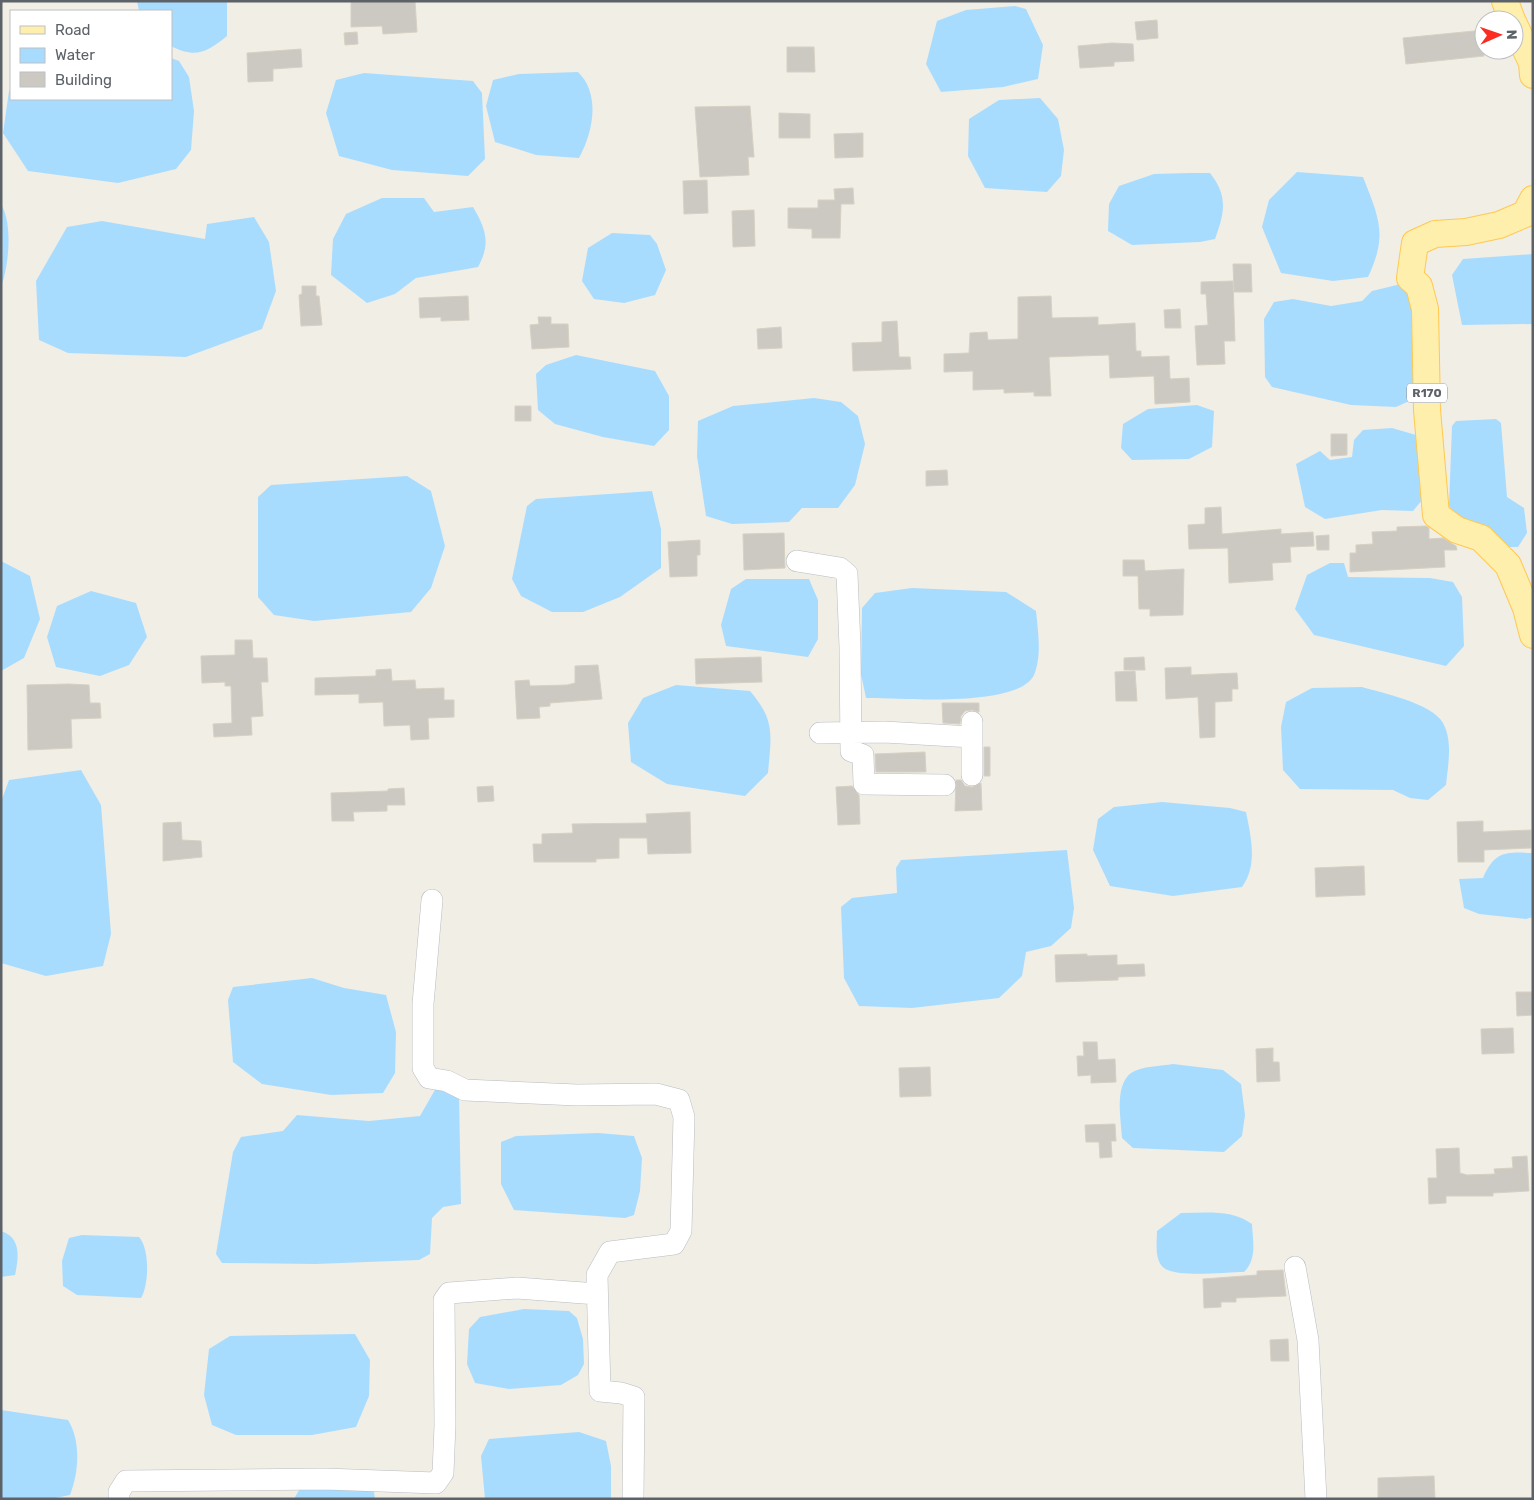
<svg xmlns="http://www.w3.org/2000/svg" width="1534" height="1500" font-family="Rubik,sans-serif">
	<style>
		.water { fill: #a8dcff }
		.building { fill: #ccc9c3; stroke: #d7d0c3 }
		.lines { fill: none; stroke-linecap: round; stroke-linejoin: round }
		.minor-casing { stroke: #b8bcc1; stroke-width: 22 }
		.major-casing { stroke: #ffc851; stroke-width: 28 }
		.minor { stroke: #fff; stroke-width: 21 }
		.major { stroke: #ffefad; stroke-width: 26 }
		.labels { text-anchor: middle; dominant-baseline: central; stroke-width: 5; stroke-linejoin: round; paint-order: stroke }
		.shield { fill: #fff; stroke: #8e9195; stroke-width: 1 }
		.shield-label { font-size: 12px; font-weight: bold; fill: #5d6268 }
	</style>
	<rect width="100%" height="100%" fill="#f1eee6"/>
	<path class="water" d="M 137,1 L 227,1 L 227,36 C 207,52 196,59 171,46 L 171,11 L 139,11 Z
		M 1015,6 L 1026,9 L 1043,45 L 1038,79 L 1003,87 L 941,92 L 926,64 L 937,21 L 966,10 Z
		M 171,58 L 179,61 L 189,77 L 194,111 L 191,150 L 176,169 L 118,183 L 28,171 L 3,133 L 9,91 L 11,89 L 11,99 L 171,99 Z
		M 578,72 C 601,94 593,133 579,158 L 536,155 L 495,142 L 486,106 L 493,80 L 519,74 Z
		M 364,73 L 473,81 L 482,93 L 485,159 L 468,176 L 392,170 L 339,156 L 326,113 L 336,80 Z
		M 1040,98 L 1058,119 L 1064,150 L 1061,176 L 1047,192 L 985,188 L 968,156 L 969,119 L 999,100 Z
		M 1297,172 L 1363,177 C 1379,218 1388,235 1368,277 L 1333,281 L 1281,273 L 1262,227 L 1269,200 Z
		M 1191,173 L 1210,173 C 1228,196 1225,212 1215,239 L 1200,242 L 1132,245 L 1108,231 L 1109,204 L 1119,186 L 1154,174 Z
		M 382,198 L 424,198 L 434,212 L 473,207 C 486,229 491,244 478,267 L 416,278 L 395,294 L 367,303 L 331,275 L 333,239 L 346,214 Z
		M 1,204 C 13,224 9,265 1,287 Z
		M 254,217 L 269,242 L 276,291 L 262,329 L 186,357 L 68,353 L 39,340 L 36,281 L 67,227 L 102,221 L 205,239 L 207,224 Z
		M 612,233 L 650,235 L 657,244 L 666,270 L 655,295 L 624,303 L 594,299 L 582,281 L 588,248 Z
		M 1533,254 L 1533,324 L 1462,325 L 1452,275 L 1463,259 Z
		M 1401,284 L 1412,287 L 1416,398 L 1396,407 L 1351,405 L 1272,387 L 1265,377 L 1264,319 L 1274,302 L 1293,299 L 1331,306 L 1362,301 L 1372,291 Z
		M 576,355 L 655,371 L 669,396 L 669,430 L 654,446 L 603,437 L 555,424 L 538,410 L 536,374 L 546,365 Z
		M 814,398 L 841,402 L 858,416 L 865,444 L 855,485 L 838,508 L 802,508 L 789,522 L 732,524 L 706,516 L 697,456 L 698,421 L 733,406 Z
		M 1197,405 L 1214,411 L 1212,447 L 1189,459 L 1132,460 L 1121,448 L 1123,424 L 1148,409 Z
		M 1496,419 L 1501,423 L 1507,497 L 1524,508 L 1527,533 L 1518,547 L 1502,547 L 1459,520 L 1449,506 L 1452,426 L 1456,421 Z
		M 1392,428 L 1416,435 L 1423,499 L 1413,511 L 1382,510 L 1325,519 L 1305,507 L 1296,464 L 1320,451 L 1330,460 L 1352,457 L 1354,440 L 1363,430 Z
		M 407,476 L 431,491 L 445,546 L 431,588 L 411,612 L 314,621 L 274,615 L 258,597 L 258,497 L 271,485 Z
		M 652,491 L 661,529 L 661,568 L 620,597 L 583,612 L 552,612 L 521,596 L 512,579 L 527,506 L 536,499 Z
		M 1,561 L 30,576 L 40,619 L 24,658 L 1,671 Z
		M 1330,563 L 1344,563 L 1348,577 L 1430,578 L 1453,582 L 1462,597 L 1464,646 L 1446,666 L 1314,635 L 1295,609 L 1307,575 Z
		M 746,579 L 809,579 L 818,600 L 818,639 L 808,657 L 726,646 L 721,625 L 731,589 Z
		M 912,588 L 1006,592 L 1036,611 C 1038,631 1042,656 1034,675 C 1019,708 898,698 866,698 L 861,674 L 862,608 L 875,593 Z
		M 91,591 L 136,603 L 147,637 L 129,665 L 100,676 L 56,667 L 47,637 L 57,606 Z
		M 676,685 L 750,691 C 776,721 771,736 768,773 L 745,796 L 667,784 L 631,762 L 628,723 L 643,698 Z
		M 1362,687 C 1382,693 1432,703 1443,723 C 1453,741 1448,765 1446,785 L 1428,800 L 1410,798 L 1393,790 L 1300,789 L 1283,770 L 1281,727 L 1286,702 L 1312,688 Z
		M 81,770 L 101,805 L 111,934 L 103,966 L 46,976 L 1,963 L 2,799 L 9,780 Z
		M 1162,802 L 1230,808 L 1246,812 C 1251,837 1258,865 1242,887 L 1173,896 L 1110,886 L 1093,850 L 1098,819 L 1114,807 Z
		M 1067,850 L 1074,908 L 1071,928 L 1051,946 L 1026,952 L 1022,976 L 999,998 L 912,1008 L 859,1006 L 844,978 L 841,907 L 852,898 L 897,893 L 896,868 L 901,860 Z
		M 1533,853 L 1533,917 L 1526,919 L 1479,914 L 1464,908 L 1459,879 L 1483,878 C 1495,851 1505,852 1533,853 Z
		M 312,978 L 344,988 L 386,995 L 396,1032 L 395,1073 L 383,1093 L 331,1095 L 262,1084 L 233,1062 L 228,1000 L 233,987 Z
		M 1173,1064 L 1223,1070 L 1241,1084 L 1245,1115 L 1242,1136 L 1224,1152 L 1133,1148 L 1122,1138 C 1121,1120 1114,1086 1131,1073 C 1141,1066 1162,1066 1173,1064 Z
		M 436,1088 L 459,1095 L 461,1204 L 443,1207 L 432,1218 L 430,1254 L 419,1260 L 316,1264 L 222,1263 L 216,1254 L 233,1152 L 241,1137 L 283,1131 L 297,1115 L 369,1121 L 420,1116 Z
		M 598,1133 L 634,1136 L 642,1158 L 640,1191 L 634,1215 L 625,1218 L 514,1210 L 501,1184 L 501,1142 L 516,1136 Z
		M 1181,1213 C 1206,1213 1231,1209 1252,1224 C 1253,1242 1257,1259 1244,1272 C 1226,1272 1177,1278 1164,1268 C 1154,1260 1157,1242 1157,1231 Z
		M 1,1231 C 21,1237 19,1257 15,1275 L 1,1277 Z
		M 82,1235 L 139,1237 C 150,1249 149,1285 141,1298 L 77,1295 L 63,1286 L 62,1261 L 69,1238 Z
		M 524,1309 L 569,1311 L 577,1318 L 583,1339 L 584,1364 L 578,1375 L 561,1385 L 509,1389 L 475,1383 L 467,1364 L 469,1329 L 480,1317 Z
		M 355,1334 L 370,1360 L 369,1396 L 356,1427 L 312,1435 L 236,1435 L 212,1425 L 204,1395 L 209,1349 L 230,1336 Z
		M 1,1410 L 68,1420 C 81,1441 79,1472 70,1495 L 50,1499 L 1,1499 Z
		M 579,1432 L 606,1441 L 611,1466 L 611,1499 L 485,1499 L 481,1456 L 489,1439 Z
		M 373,1485 L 375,1499 L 296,1499 L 295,1497 L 301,1487 Z"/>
	<path class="building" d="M 351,1 L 415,1 L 417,32 L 383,34 L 382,26 L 351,27 Z
		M 1157,20 L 1158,38 L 1137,40 L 1135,22 Z
		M 1484,30 L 1484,56 L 1406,64 L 1403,38 Z
		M 357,32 L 358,44 L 345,45 L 344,33 Z
		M 1112,43 L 1133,44 L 1134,61 L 1114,62 L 1114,66 L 1080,68 L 1078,46 Z
		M 787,47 L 814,47 L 815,72 L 787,72 Z
		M 301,49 L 302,67 L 273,69 L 273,81 L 248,82 L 247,53 Z
		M 750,106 L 754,157 L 748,157 L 749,175 L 700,177 L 695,107 Z
		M 779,113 L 810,114 L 810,138 L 779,138 Z
		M 863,133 L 863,157 L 835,158 L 834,134 Z
		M 707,180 L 708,213 L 684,214 L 683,181 Z
		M 853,188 L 854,204 L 841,204 L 840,238 L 812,238 L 812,229 L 788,228 L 788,208 L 818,208 L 818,200 L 835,200 L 834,189 Z
		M 754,210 L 755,246 L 733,247 L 732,211 Z
		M 1233,264 L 1251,264 L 1252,292 L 1234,292 Z
		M 1233,281 L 1235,341 L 1224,341 L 1225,364 L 1197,365 L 1195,326 L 1208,325 L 1206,294 L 1201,294 L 1201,282 Z
		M 302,286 L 316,286 L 316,296 L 319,296 L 322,325 L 301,326 L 299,295 L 302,294 Z
		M 468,296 L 469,320 L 441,321 L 441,317 L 420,318 L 419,298 Z
		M 1051,296 L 1052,318 L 1098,317 L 1098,325 L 1135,323 L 1136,351 L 1141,351 L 1141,357 L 1169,356 L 1170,379 L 1189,378 L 1190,402 L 1155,404 L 1154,376 L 1110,378 L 1109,355 L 1049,357 L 1051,396 L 1034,396 L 1034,392 L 1004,393 L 1004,389 L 973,390 L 973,371 L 944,372 L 944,354 L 969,353 L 970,333 L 987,332 L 988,340 L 1018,339 L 1018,297 Z
		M 1180,309 L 1181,328 L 1165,328 L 1164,310 Z
		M 538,317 L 551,317 L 551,324 L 568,324 L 569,347 L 532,349 L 530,325 L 539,324 Z
		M 897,321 L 899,357 L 910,357 L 911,369 L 853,371 L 852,343 L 882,342 L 882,322 Z
		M 781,327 L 782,348 L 758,349 L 757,329 Z
		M 515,406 L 531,406 L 531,421 L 515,421 Z
		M 1331,434 L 1347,434 L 1347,455 L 1331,456 Z
		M 947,470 L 948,485 L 926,486 L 926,471 Z
		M 1221,507 L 1222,534 L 1281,529 L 1281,534 L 1313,532 L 1314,546 L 1290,547 L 1291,562 L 1272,563 L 1273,580 L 1229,583 L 1228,548 L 1189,549 L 1188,525 L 1205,524 L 1205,508 Z
		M 1426,526 L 1429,528 L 1429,539 L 1443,538 L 1456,546 L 1457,550 L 1444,550 L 1445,567 L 1350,572 L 1350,553 L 1356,553 L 1356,545 L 1373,544 L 1372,532 L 1397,531 L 1397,527 Z
		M 784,533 L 785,568 L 744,570 L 743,534 Z
		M 1329,535 L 1329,550 L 1317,550 L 1316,536 Z
		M 700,540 L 700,555 L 697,555 L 697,576 L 670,577 L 668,542 Z
		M 1123,560 L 1144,560 L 1145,571 L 1184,569 L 1183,615 L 1150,616 L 1150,609 L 1139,609 L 1138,576 L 1123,576 Z
		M 235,640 L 252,640 L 253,658 L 267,658 L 268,682 L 261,682 L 263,716 L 251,717 L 252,735 L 214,737 L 213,724 L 232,723 L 231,686 L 225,686 L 225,682 L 202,683 L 201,656 L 235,655 Z
		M 761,657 L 762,682 L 696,684 L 695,659 Z
		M 1144,657 L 1145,670 L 1124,670 L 1124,658 Z
		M 598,665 L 602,699 L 550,703 L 550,706 L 539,707 L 540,718 L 517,719 L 515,681 L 529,680 L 530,686 L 567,685 L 575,683 L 575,666 Z
		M 1191,667 L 1191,675 L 1237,673 L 1238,689 L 1232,689 L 1232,701 L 1215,702 L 1215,737 L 1200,738 L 1198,697 L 1166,699 L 1165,668 Z
		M 391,669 L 392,681 L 415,680 L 416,689 L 444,688 L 444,700 L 454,700 L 454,717 L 428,718 L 429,739 L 411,740 L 410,725 L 384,726 L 383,702 L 359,703 L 359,694 L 315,695 L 315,678 L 376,676 L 376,670 Z
		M 1135,671 L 1137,701 L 1116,701 L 1115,672 Z
		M 69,684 L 89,685 L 90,703 L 100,703 L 101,718 L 71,719 L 72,748 L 28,750 L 27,685 Z
		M 942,703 L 979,703 L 979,712 L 972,710 L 965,711 L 961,716 L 960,724 L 943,723 Z
		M 984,747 L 990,747 L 990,776 L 984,776 Z
		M 925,752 L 926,772 L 876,772 L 875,754 Z
		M 956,780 L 961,780 L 965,786 L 972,787 L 981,783 L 982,810 L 955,811 Z
		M 493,786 L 494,801 L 478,802 L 477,787 Z
		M 852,786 L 859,795 L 860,824 L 838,825 L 836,787 Z
		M 404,788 L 405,805 L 387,805 L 387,811 L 353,812 L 354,821 L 332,821 L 331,793 L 388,791 L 388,789 Z
		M 690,812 L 691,853 L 648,854 L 647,838 L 619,838 L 619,858 L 596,859 L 596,862 L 534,862 L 533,844 L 542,844 L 542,834 L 573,833 L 572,824 L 647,823 L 646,814 Z
		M 1483,821 L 1483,832 L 1531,830 L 1531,848 L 1484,850 L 1484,862 L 1458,862 L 1457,822 Z
		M 181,822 L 182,840 L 201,841 L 202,857 L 163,861 L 163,823 Z
		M 1364,866 L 1365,895 L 1316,897 L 1315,868 Z
		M 1087,954 L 1087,956 L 1117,955 L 1117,965 L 1144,964 L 1145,976 L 1118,977 L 1118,980 L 1056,982 L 1055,955 Z
		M 1516,992 L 1533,992 L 1533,1015 L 1517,1016 Z
		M 1513,1028 L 1514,1053 L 1482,1054 L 1481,1029 Z
		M 1083,1042 L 1097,1042 L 1098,1060 L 1115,1059 L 1116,1082 L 1091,1083 L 1091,1075 L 1078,1076 L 1077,1056 L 1084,1056 Z
		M 1273,1048 L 1273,1062 L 1279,1062 L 1280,1081 L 1257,1082 L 1256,1049 Z
		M 930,1067 L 931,1096 L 900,1097 L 899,1068 Z
		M 1115,1124 L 1116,1141 L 1111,1141 L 1112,1157 L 1100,1158 L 1099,1142 L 1086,1142 L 1085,1125 Z
		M 1459,1148 L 1460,1173 L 1467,1175 L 1495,1174 L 1494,1169 L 1513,1168 L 1512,1157 L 1527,1156 L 1529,1191 L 1493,1193 L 1493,1196 L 1446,1196 L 1446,1203 L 1429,1204 L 1428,1178 L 1437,1178 L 1436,1149 Z
		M 1283,1270 L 1286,1296 L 1236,1298 L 1236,1302 L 1221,1302 L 1221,1307 L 1204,1308 L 1203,1279 L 1257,1275 L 1257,1271 Z
		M 1288,1339 L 1289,1361 L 1271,1361 L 1270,1340 Z
		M 1434,1476 L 1435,1499 L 1378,1499 L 1378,1478 Z"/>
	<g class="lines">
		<g class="minor-casing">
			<path id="minor" d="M 797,561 L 840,568 L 847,574 L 850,647 L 851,751 L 863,755 L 864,784 L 945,785
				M 820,733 L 884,732 L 972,737
				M 972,775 L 972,722
				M 432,900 L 423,1004 L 423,1068 L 429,1078 L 447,1081 L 465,1090 L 577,1095 L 656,1094 L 679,1100 L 684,1117 L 681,1231 L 674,1244 L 610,1252 L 597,1275 L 600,1391 L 621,1393 L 634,1397 L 633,1499
				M 1295,1267 L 1308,1340 L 1316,1499
				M 119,1499 L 119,1492 L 126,1481 L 325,1479 L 436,1483 L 443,1473 L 445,1425 L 444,1300 L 449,1293 L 517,1288 L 597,1294"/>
		</g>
		<g class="major-casing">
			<path id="major" d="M 1505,1 L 1512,20
				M 1514,24 L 1532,63 L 1533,75
				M 1533,199 L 1525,214 L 1499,225 L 1466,232 L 1435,234 L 1415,243 L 1410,278 L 1419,286 L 1425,309 L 1427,410 L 1436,515 L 1457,530 L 1481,538 L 1508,565 L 1526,608 L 1533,635"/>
		</g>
		<use href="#minor" class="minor"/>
		<use href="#major" class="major"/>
	</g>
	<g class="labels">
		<rect class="shield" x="1407" y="383.5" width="40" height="19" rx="4"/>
		<g class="shield-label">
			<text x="1427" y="393">R170</text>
		</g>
	</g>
	<rect width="1534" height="1500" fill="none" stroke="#5d6268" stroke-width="5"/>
	<rect x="10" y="10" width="162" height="90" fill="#ffffff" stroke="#bec0c3"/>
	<rect x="20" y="26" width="25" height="8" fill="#ffefad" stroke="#bec0c3"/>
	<text x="55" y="35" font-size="15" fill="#5d6268">Road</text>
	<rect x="20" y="48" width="25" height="15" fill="#a8dcff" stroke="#bec0c3"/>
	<text x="55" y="60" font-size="15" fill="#5d6268">Water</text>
	<rect x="20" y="72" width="25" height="15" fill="#ccc9c3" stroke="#bec0c3"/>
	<text x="55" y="85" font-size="15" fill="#5d6268">Building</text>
	<g transform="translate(1499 35) rotate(88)"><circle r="24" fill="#ffffff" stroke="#bec0c3"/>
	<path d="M0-4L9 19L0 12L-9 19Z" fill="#fb2c22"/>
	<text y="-8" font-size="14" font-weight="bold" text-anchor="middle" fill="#5d6268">N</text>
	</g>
</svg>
